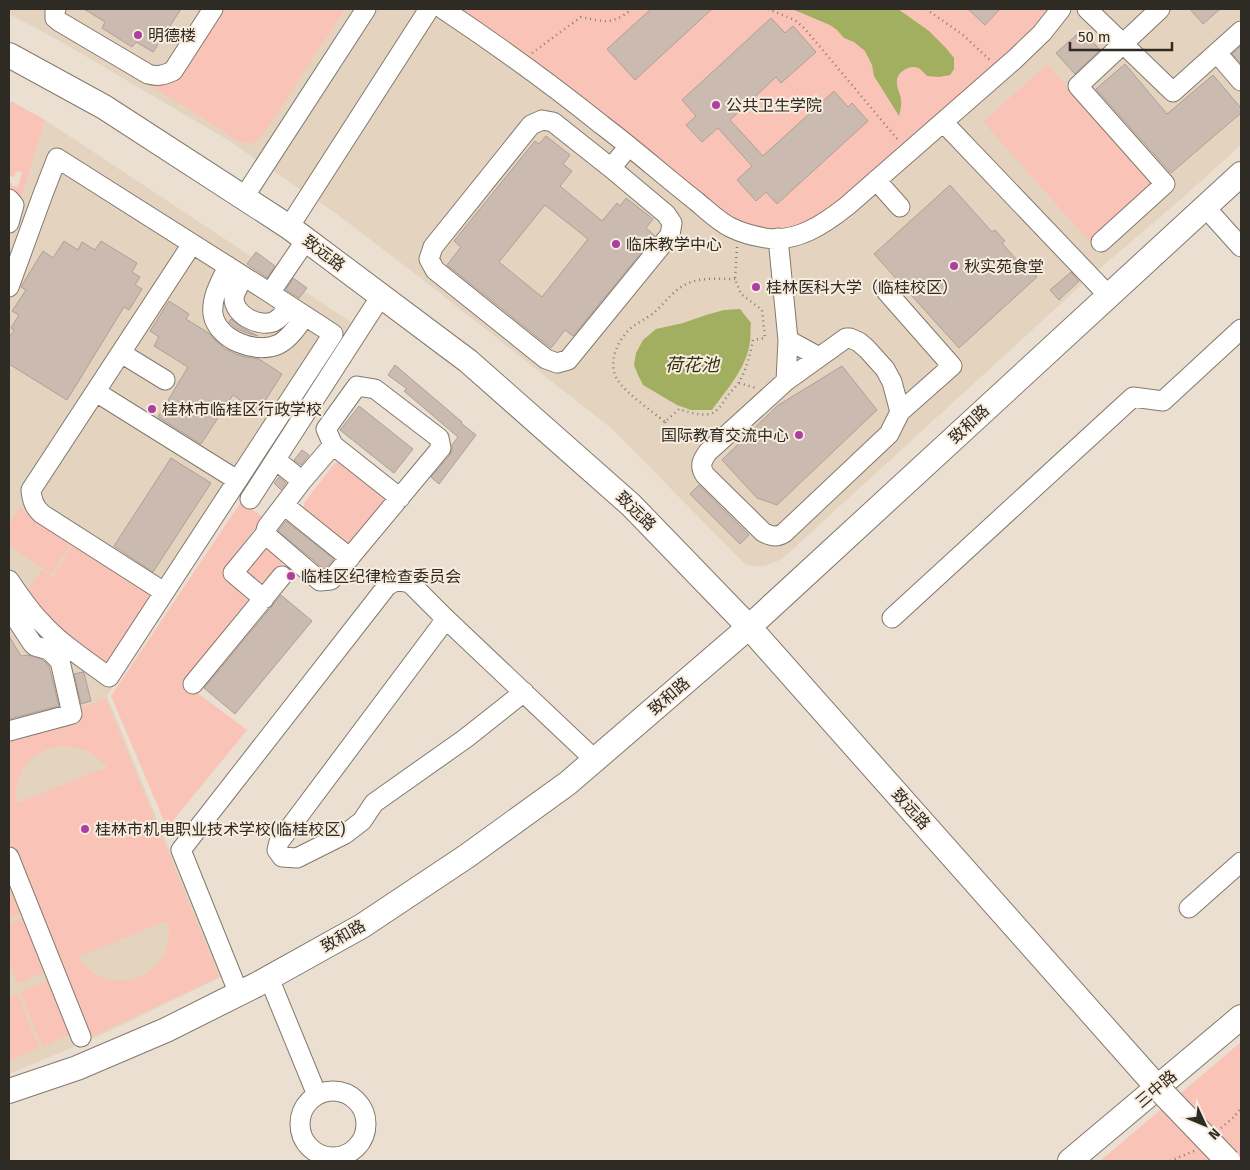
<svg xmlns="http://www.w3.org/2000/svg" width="1250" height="1170" font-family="'Fira Sans','Noto Sans SC',sans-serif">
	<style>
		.built { fill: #e4d4bf }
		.green { fill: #f9c4b7; fill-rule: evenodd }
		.water { fill: #a2ae60 }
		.building { fill: #cabaaf; stroke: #af9f95; fill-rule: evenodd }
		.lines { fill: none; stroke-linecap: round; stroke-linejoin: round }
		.minor-casing { stroke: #83796c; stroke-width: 21 }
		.major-casing { stroke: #83796c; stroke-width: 26 }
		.path { stroke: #847d73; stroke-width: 2.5; stroke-dasharray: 1 4; stroke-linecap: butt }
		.minor { stroke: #fff; stroke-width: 19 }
		.major { stroke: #fff; stroke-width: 24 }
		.major-bridge-casing { stroke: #83796c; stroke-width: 26; stroke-linecap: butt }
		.major-bridge { stroke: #fff; stroke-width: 24 }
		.poi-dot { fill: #ad409e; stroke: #f7ecdd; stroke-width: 2 }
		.labels { text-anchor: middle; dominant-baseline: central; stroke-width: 4; stroke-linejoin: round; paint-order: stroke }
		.poi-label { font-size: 16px; fill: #2e2a24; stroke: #f7ecdd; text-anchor: start }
		.street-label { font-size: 16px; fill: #2e2a24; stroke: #f7ecdd }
		.water-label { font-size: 18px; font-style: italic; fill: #313513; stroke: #f7ecdd }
	</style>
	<rect width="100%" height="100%" fill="#eadfd0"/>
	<path class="built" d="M 9,9 L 1241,9 L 1241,145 L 1180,200 L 1090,277 L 782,559 L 764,566 L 753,566 L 746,565 L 612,429 L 418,276 L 334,212 L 226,139 L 60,41 L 9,14 Z
		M 45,120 L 352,323 L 107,696 L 221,977 L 95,1038 L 9,1074 L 9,194 L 22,198 Z"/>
	<path class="green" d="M 223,9 L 345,9 L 261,138 L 251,144 L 238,141 L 142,80 L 181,74 Z
		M 443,9 L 1061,9 L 816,227 L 749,234 Z
		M 1047,64 L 1153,183 L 1089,241 L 983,122 Z
		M 11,101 L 45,120 L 22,198 L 9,194 L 9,182 L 12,183 L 12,186 L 18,187 L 22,172 L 16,171 L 14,177 L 10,176 L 9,181 L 9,107 Z
		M 345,460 L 386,493 L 386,501 L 354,542 L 344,545 L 304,513 L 304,503 L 335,463 Z
		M 241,502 L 263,517 L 224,571 L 254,596 L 184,683 L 247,730 L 167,828 L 111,696 Z
		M 20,508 L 72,543 L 51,574 L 9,546 L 9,524 Z
		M 266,542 L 286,559 L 260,589 L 240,572 Z
		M 74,543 L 153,597 L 114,659 L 103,663 L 72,641 L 40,610 L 26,591 L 42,570 L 53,577 Z
		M 106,699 L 219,977 L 89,1038 L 9,840 L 9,738 L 78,708 ZM 59,746 C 81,746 92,751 107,767 L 17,803 C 11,774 31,751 59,746 ZM 167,921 C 179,961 134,994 98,975 C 90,971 83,965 78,957 Z
		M 9,881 L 22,913 L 9,918 Z
		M 24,918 L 46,972 L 17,984 L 9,964 L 9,924 Z
		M 49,980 L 71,1034 L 42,1047 L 20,992 Z
		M 17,993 L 39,1048 L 10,1060 L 9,1057 L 9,997 Z
		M 1241,1042 L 1241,1161 L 1100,1161 Z"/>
	<path class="water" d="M 792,9 L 898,9 L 929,31 L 946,48 L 954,58 L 954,69 L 950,75 L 939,77 L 927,76 C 925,74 921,69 918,68 C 911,64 897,72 897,80 C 896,89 901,94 901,100 C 902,105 900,111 899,116 L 874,76 L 872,65 L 865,51 L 854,42 L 844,38 L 837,30 L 830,25 Z
		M 740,309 L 751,323 C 750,329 751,336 750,342 C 746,369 727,389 712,410 L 691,410 L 677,405 L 643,385 L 638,375 L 634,365 L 636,353 L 643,340 L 656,329 L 683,323 L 706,315 L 724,310 Z"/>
	<path class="building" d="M 84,9 L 181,9 L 153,52 L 136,42 L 132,47 L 102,28 L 105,22 Z
		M 651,9 L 712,9 L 635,80 L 607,49 Z
		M 968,9 L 1000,9 L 985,25 Z
		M 1190,9 L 1220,9 L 1203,24 Z
		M 771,18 L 785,33 L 793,26 L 816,52 L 781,83 L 776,77 L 730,120 L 763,156 L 834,91 L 848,107 L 852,103 L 868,121 L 777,204 L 766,192 L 756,201 L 737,180 L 752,166 L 718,128 L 702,142 L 686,125 L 696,116 L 682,100 Z
		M 1082,30 L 1100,50 L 1075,74 L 1056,53 Z
		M 1241,46 L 1241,64 L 1232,54 Z
		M 1125,64 L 1167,114 L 1213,75 L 1241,108 L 1241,113 L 1171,173 L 1096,89 Z
		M 546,136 L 570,155 L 563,164 L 572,171 L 560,186 L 602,221 L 617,203 L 620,206 L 626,198 L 653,219 L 646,228 L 655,236 L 573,336 L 565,330 L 551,348 L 447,265 L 461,247 L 454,241 L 535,141 L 539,144 ZM 545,205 L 588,239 L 542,297 L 499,262 Z
		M 950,185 L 992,232 L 995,230 L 1005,241 L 1002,243 L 1023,267 L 1026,264 L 1037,277 L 959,348 L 874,254 Z
		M 64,241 L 78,250 L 82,242 L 95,250 L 101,241 L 137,263 L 132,272 L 140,277 L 135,285 L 142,289 L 129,310 L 124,307 L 67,400 L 9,364 L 9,338 L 14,330 L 11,328 L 19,315 L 12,311 L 26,290 L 21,287 L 22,285 L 43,251 L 53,258 Z
		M 256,252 L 275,266 L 267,278 L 247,264 Z
		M 1071,272 L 1079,281 L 1059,300 L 1050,290 Z
		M 293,278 L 307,288 L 299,298 L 286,290 Z
		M 169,301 L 189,314 L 186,319 L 210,334 L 215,340 L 224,348 L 236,354 L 246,357 L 259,359 L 282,374 L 258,412 L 233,395 L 201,444 L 158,417 L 188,367 L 154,346 L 159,337 L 150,331 Z
		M 231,319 L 242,328 L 258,336 L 244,332 L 236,328 L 229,322 Z
		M 395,365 L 462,422 L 461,423 L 476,435 L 439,484 L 431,477 L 450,455 L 452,450 L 452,445 L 458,437 L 404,391 L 407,389 L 388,375 Z
		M 842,366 L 877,410 L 777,505 L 757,498 L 722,460 L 777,406 Z
		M 359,406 L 413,449 L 394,473 L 340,430 Z
		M 302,450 L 309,455 L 301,465 L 294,460 Z
		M 171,458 L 211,483 L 153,572 L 114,546 Z
		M 279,477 L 286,483 L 281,490 L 274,483 Z
		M 699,485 L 749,535 L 740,544 L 690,494 Z
		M 286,521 L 334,559 L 325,569 L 324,569 L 278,531 Z
		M 281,595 L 312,621 L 235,714 L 204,688 Z
		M 9,636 L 21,656 L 28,655 L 43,660 L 49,666 L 59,706 L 9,719 Z
		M 83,672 L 84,673 L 91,701 L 81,704 L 74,674 Z"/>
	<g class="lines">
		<g class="minor-casing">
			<path id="minor" d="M 56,9 L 55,11 L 55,18 L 60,22 L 148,74 C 158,77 164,75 173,71 L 213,9
				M 443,9 C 497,45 551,84 602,125 C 634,149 664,176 696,201 C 707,210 720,223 732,228 C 742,233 754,236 765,238 C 796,243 823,225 847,206 L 1015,59 L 1042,33 L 1061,9
				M 1087,9 L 1173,92 L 1241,31
				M 1217,53 L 1241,81
				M 943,122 L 1109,296
				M 611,168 L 666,214 L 672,223 L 670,235 L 568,360 L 557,363 L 546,359 L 435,270 L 429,259 L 433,247 L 531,125 L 542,120 L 553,122 L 611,168 L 629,146
				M 876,180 L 900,207
				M 244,197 L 366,9
				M 9,199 L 14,205 L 9,223
				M 1205,207 L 1241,247
				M 289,227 L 429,9
				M 778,238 L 788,340 L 786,381 L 708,452 C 702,460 699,466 705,475 L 763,532 C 770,536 776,538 784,533 L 889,434 L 900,412 L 892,382 L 885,369 L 867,349 L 859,342 L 850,338 L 846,338 L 786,381
				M 1101,242 L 1165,184 L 1078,86 L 1160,9
				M 228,266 C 221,281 211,297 213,314 C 217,340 257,355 279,344 C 290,338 298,326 305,316
				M 244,277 C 241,283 235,290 234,298 C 234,315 258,327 273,322 C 280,319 285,312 290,306
				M 9,287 L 43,194 L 57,158 L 270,293 L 306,240
				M 886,291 L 952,366 L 900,412
				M 788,340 L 819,357
				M 121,353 L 165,380
				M 96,392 L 237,480
				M 333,445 L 400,498
				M 276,460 L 302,481 L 267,527 L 265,534 L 320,581 L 331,580 L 441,448 L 439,438 L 375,389 L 357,386 L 326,429 L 333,445 L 302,481
				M 250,499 L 381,296
				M 284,505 L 350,558
				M 9,580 C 19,595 29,610 42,623 C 61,644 86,660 109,677 L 333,334 L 270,293
				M 164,592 L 42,514 C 34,507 32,500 31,490 L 192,244
				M 264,599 L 233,573 L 265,534
				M 9,608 L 32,643 L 35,646 L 49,650 L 60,661 L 72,714 L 9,731
				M 892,618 L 1133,397 L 1163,401 L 1241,329
				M 446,619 L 279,842 L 277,850 L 282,857 L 297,858 L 345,834 L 362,821 L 374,803 L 466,738 L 524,692
				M 193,684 L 282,576
				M 9,857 L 81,1037
				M 1189,908 L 1241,862
				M 269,978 L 317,1095
				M 239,994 L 181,850 L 387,586 L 394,582 L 399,581 L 410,583 L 446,619 L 595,760
				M300 1124a33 33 0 1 1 66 0a33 33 0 1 1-66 0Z"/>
		</g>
		<g class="major-casing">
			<path id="major" d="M 9,55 L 104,107 L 289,227 L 468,361 L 631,505 L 749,627 L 1158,1088
				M 9,1091 L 77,1068 L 166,1030 L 256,985 L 362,926 L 467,856 L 568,783 L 749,627 L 1241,174
				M 1070,1161 L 1241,1017"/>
		</g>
		<path class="path" d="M 768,9 L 795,20 L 805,29 L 899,141
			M 926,9 L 963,35 L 991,61
			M 532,53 L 581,17 C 605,22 612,25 632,9
			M 735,279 C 720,279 703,277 689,283 C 676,288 667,300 657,310 C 650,317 640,321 632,327 C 618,339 607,362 617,379 C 625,393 652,411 665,422 L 679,409 C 688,412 701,416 710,414 C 720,411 723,401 729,394 C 732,390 737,386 739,382 C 747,369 750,354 753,340 L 765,338 L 762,310 L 741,294 L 735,279 L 737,247
			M 739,383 L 756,388
			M 665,422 C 674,440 687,442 705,432
			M 1221,1128 L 1234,1117 L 1241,1108
			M 1170,1161 L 1194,1151"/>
		<use href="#minor" class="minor"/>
		<use href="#major" class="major"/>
		<g class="major-bridge-casing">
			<path id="major-bridge" d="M 1158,1088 L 1228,1161"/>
		</g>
		<use href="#major-bridge" class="major-bridge"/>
	</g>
	<g class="poi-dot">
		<circle cx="138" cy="35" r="5"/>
		<circle cx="716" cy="105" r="5"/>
		<circle cx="616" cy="244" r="5"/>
		<circle cx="954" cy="266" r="5"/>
		<circle cx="756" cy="287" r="5"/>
		<circle cx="152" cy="409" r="5"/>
		<circle cx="799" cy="435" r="5"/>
		<circle cx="291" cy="576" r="5"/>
		<circle cx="85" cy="829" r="5"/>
	</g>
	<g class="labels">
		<g class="poi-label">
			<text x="148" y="35">明德楼</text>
			<text x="726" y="105">公共卫生学院</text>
			<text x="626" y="244">临床教学中心</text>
			<text x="964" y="266">秋实苑食堂</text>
			<text x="766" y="287">桂林医科大学（临桂校区）</text>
			<text x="162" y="409">桂林市临桂区行政学校</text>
			<text x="789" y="435" text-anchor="end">国际教育交流中心</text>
			<text x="301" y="576">临桂区纪律检查委员会</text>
			<text x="95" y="829">桂林市机电职业技术学校(临桂校区)</text>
		</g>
		<g class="street-label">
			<text transform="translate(324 253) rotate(37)">致远路</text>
			<text transform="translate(969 424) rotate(-43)">致和路</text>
			<text transform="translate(636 511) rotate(44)">致远路</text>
			<text transform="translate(669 696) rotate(-41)">致和路</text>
			<text transform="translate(911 809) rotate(48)">致远路</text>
			<text transform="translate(343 936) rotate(-30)">致和路</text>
			<text transform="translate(1156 1089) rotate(-40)">三中路</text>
		</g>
		<g class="water-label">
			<text x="692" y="365">荷花池</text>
		</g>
	</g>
	<rect width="1250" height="1170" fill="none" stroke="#2e2a24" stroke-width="20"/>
	<g transform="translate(1205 1125) rotate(134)" stroke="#f7ecdd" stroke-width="4" paint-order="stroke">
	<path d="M0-4L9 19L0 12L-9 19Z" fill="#2e2a24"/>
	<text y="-8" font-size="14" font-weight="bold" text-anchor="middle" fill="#2e2a24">N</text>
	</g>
	<path d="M1070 42v8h102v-8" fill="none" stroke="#2e2a24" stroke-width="2.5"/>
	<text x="1078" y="42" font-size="15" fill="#2e2a24" stroke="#f7ecdd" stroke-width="4" paint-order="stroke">50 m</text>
</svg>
